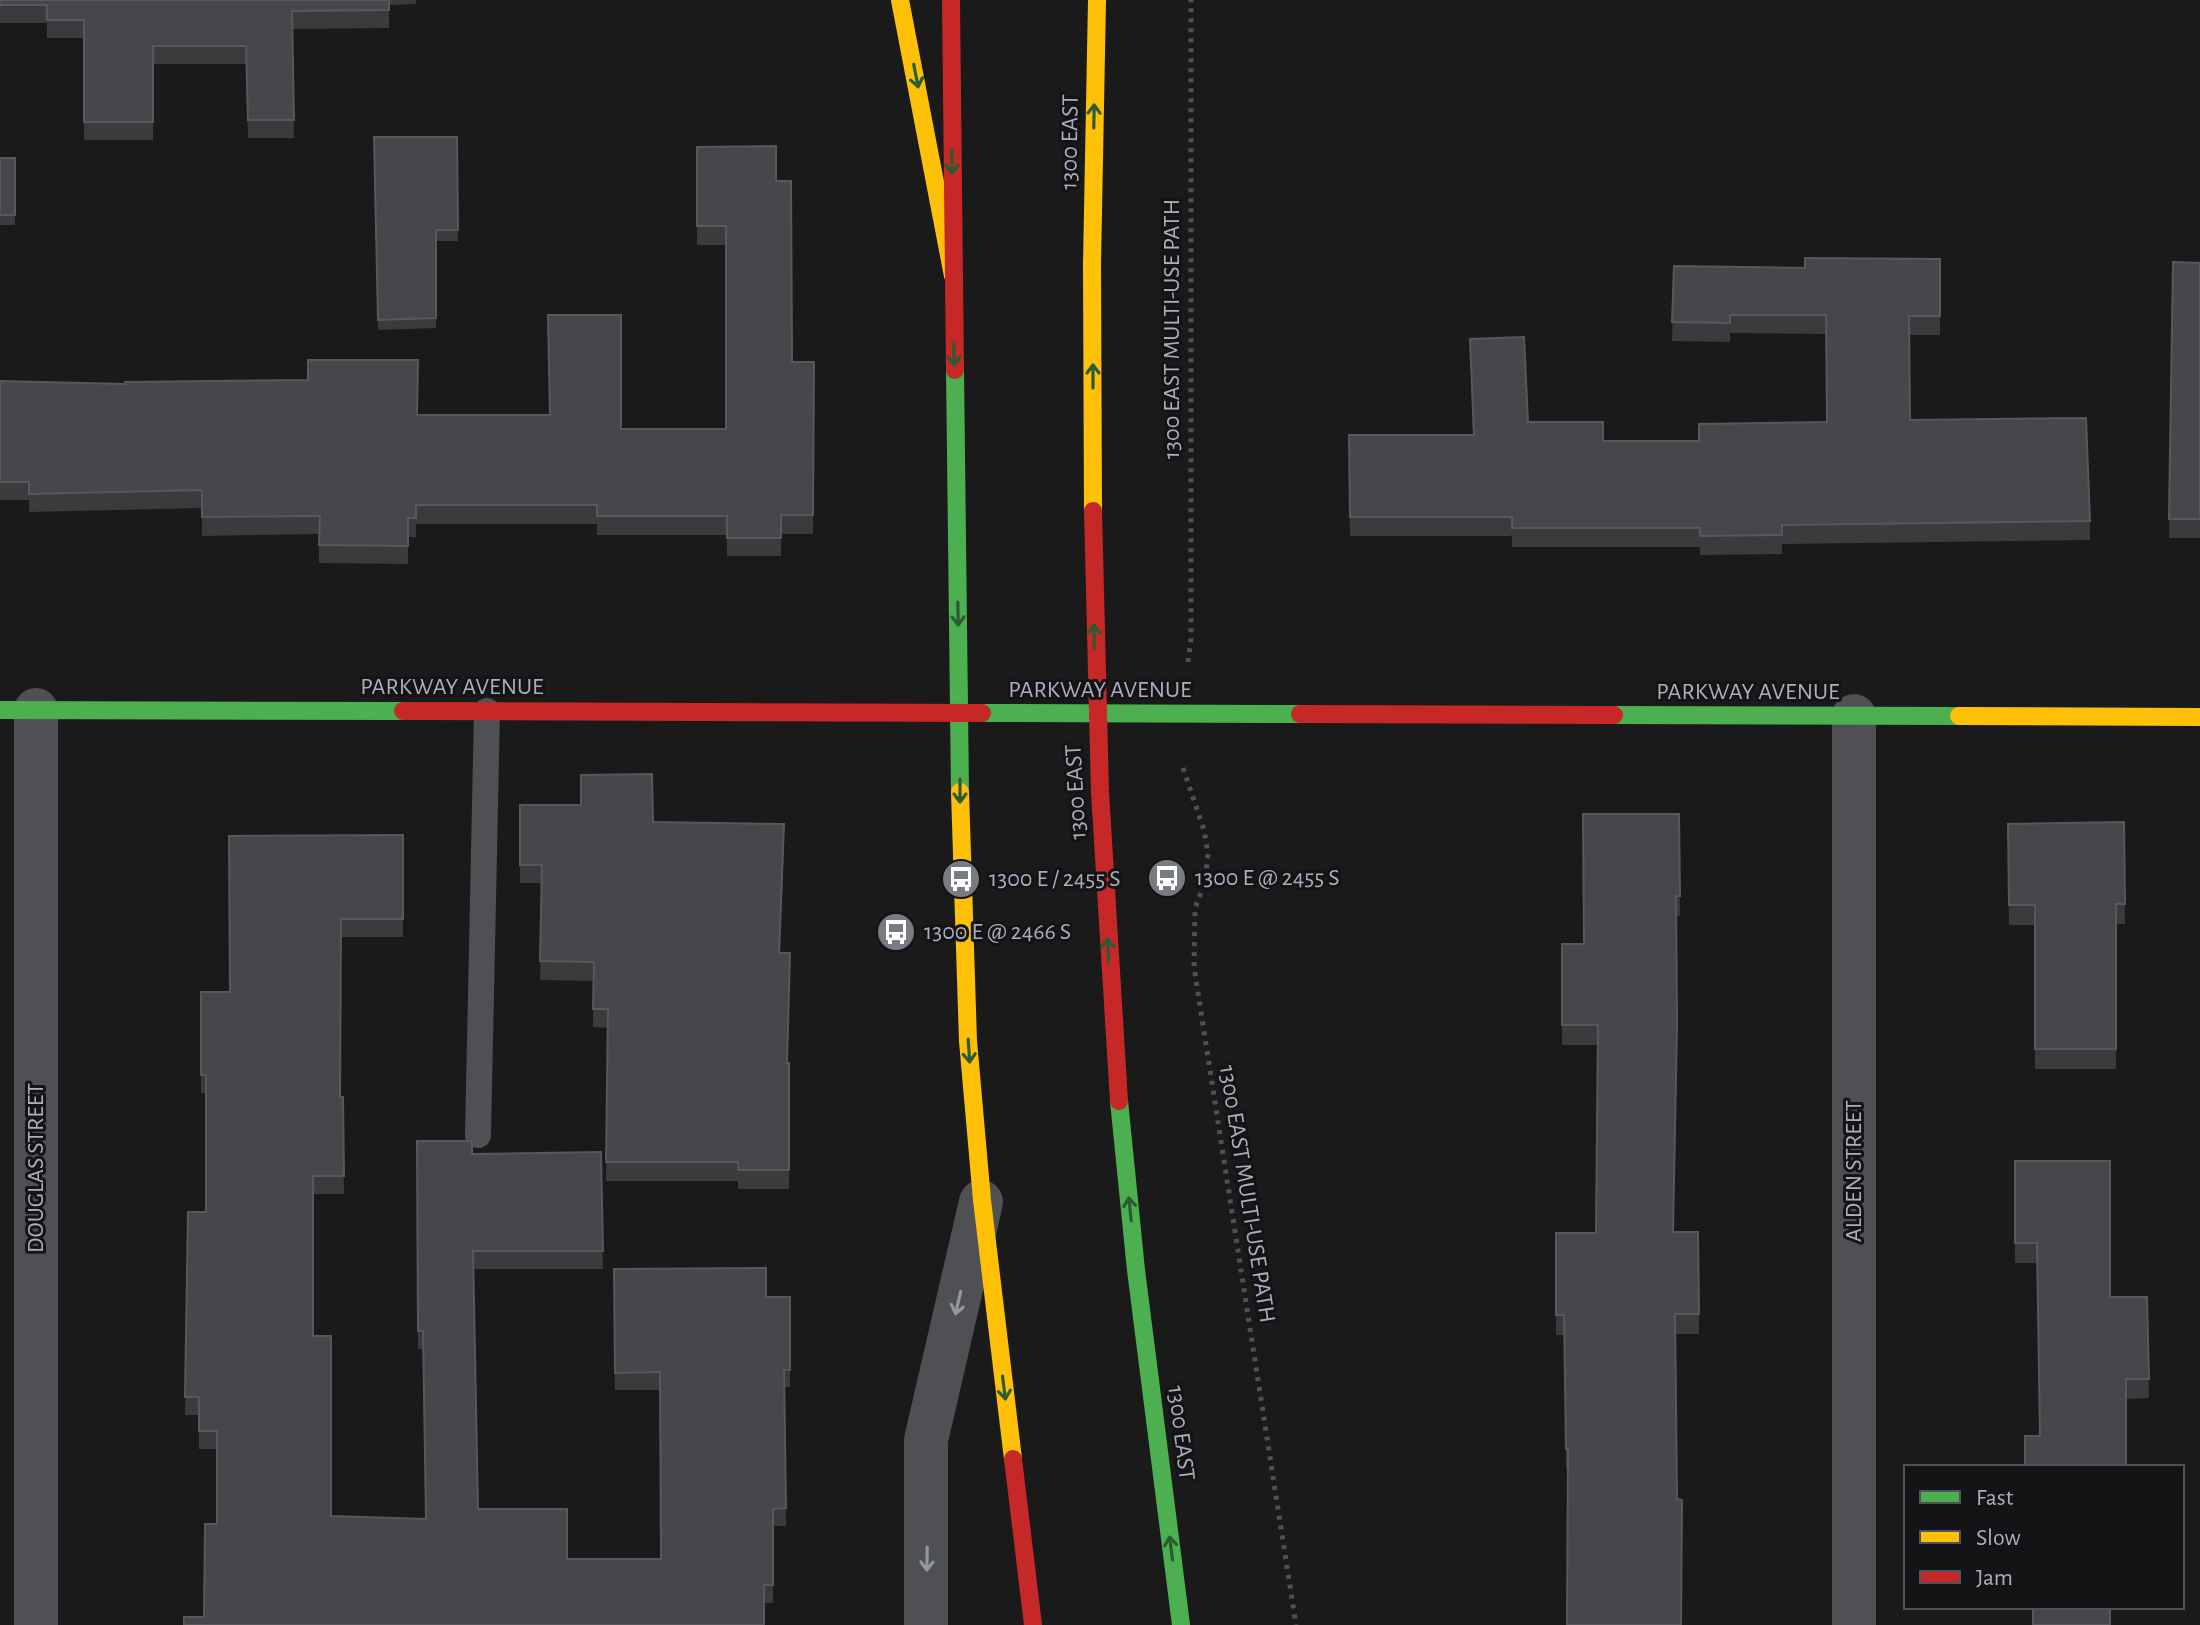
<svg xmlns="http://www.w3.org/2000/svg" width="2200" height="1625" font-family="'Alegreya Sans',sans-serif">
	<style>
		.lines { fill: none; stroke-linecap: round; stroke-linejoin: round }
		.path { stroke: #505155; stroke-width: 5; stroke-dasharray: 4 6; stroke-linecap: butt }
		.lane { stroke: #4e5054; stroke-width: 26 }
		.street { stroke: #4e5054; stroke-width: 44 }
		.fast { stroke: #4caf50; stroke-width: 18 }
		.slow { stroke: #ffc107; stroke-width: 18 }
		.jam { stroke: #c62828; stroke-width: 18 }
		.wall { fill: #3a3b3d }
		.building { fill: #46474a; stroke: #56585c; stroke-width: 2 }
		.oneway { stroke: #2d5a31 }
		.oneway2 { stroke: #9397a2 }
		.labels { text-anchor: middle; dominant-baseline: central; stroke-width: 6; stroke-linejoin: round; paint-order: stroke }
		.street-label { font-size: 24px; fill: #aaafbc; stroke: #141417 }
		.poi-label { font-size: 24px; fill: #aaafbc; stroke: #141417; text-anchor: start }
	</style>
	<rect width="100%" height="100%" fill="#1a1a1b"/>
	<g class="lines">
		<path class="path" d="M 1188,662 L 1191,639 L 1191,0
			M 1183,768 L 1204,830 L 1208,854 L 1205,883 L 1195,908 L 1194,967 L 1296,1625"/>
		<path class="lane" d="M 478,1135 L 487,711"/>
		<path class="street" d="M 36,710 L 36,1625
			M 1854,716 L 1854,1625
			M 926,1625 L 926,1440 L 981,1202"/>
		<path class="fast" d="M 955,370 L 960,792
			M 0,710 L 403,711
			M 982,713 L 1300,714
			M 1614,715 L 1959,716
			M 1119,1101 L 1136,1270 L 1181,1625"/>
		<path class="slow" d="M 900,0 L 953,276
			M 1093,511 L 1092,264 L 1097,0
			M 1959,716 L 2200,717
			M 960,792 L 968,1041 L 982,1200 L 1013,1459"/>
		<path class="jam" d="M 951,0 L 955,370
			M 1093,511 L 1100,792 L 1119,1101
			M 403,711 L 982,713
			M 1300,714 L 1614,715
			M 1013,1459 L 1033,1625"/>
	</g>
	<path class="wall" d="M 0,0 L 416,0 L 416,4 L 389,5 L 389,28 L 292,29 L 294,138 L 248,138 L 246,64 L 153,64 L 153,140 L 84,140 L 84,38 L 47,38 L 47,23 L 0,23 Z
		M 374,137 L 457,137 L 458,241 L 436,241 L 436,328 L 378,330 Z
		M 697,147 L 776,181 L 792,362 L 814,362 L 813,534 L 781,534 L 781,556 L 727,556 L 727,535 L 597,535 L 597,524 L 416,524 L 416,537 L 408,537 L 408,564 L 319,563 L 319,534 L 202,536 L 202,508 L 29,512 L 29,500 L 0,500 L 0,381 L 417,415 L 621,429 L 726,429 L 726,245 L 697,245 Z
		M 0,158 L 15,158 L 15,225 L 0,225 Z
		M 1940,259 L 1940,335 L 1909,335 L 1910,420 L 2090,521 L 2090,540 L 1782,544 L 1782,554 L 1700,555 L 1700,547 L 1512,547 L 1512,536 L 1350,536 L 1349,435 L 1473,435 L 1470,339 L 1528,422 L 1603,441 L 1699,441 L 1827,422 L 1826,334 L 1730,333 L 1730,342 L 1672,341 L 1674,266 L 1805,268 Z
		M 2173,262 L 2200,263 L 2200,538 L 2169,538 Z
		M 520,805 L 653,822 L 784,843 L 780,953 L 787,1063 L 789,1063 L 789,1189 L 738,1189 L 738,1181 L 606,1181 L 608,1028 L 593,1027 L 593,981 L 540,980 L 542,883 L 520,883 Z
		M 1679,814 L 1680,916 L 1676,916 L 1673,1232 L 1699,1314 L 1699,1334 L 1676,1334 L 1677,1499 L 1681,1625 L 1568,1468 L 1566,1468 L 1564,1335 L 1556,1335 L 1556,1233 L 1596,1233 L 1598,1045 L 1562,1045 L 1562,944 L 1584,944 Z
		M 2124,822 L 2125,924 L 2116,924 L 2116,1069 L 2035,1069 L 2035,925 L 2009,925 L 2008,824 Z
		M 403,835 L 403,937 L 341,937 L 340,1097 L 343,1097 L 344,1194 L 313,1194 L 313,1336 L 331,1516 L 426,1519 L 423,1349 L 418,1349 L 417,1141 L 472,1154 L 601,1152 L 603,1269 L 473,1269 L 478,1509 L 567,1559 L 661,1559 L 660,1390 L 615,1390 L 614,1269 L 766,1297 L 790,1297 L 790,1387 L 785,1387 L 786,1526 L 773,1526 L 773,1603 L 204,1617 L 217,1524 L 217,1449 L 199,1449 L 199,1415 L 185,1415 L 188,1212 L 206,1212 L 206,1093 L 201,1093 L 201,992 L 230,992 Z
		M 2015,1161 L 2110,1297 L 2147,1297 L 2149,1398 L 2126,1399 L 2126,1467 L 2040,1436 L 2037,1263 L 2015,1263 Z"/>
	<path class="building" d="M 0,0 L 389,0 L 389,10 L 292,11 L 294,120 L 248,120 L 246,46 L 153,46 L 153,122 L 84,122 L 84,20 L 47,20 L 47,5 L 0,5 Z
		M 374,137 L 457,137 L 458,230 L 436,230 L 436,318 L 378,320 Z
		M 776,146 L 776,181 L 791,181 L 792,362 L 814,362 L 813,515 L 781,515 L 781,538 L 727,538 L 727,516 L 597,516 L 597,505 L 416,505 L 416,518 L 408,518 L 408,546 L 319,545 L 320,516 L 202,517 L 202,490 L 29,494 L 29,482 L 0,482 L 0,381 L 125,384 L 125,382 L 308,380 L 308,360 L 418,360 L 417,415 L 550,415 L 548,315 L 621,315 L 621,429 L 726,429 L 726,226 L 697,226 L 697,147 Z
		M 0,158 L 15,158 L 15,215 L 0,215 Z
		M 1805,258 L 1940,259 L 1940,316 L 1909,316 L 1910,420 L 2086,418 L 2090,521 L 1782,525 L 1782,535 L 1700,536 L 1700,528 L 1512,528 L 1512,517 L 1350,517 L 1349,435 L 1474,435 L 1470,339 L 1524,337 L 1528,422 L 1603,422 L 1603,441 L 1699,441 L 1699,424 L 1827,422 L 1826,315 L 1730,315 L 1730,323 L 1672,322 L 1674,266 L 1805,268 Z
		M 2173,262 L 2200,263 L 2200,519 L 2169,519 Z
		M 652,774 L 653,822 L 784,824 L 779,953 L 790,953 L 787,1063 L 789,1063 L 789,1170 L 738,1170 L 738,1162 L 606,1162 L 608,1009 L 593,1009 L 594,962 L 540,961 L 542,865 L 520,865 L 520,805 L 581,805 L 581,775 Z
		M 1583,814 L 1679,814 L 1680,896 L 1676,896 L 1677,1025 L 1673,1232 L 1698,1232 L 1699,1314 L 1675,1314 L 1677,1499 L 1682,1500 L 1681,1625 L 1567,1625 L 1568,1449 L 1566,1449 L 1564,1315 L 1556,1315 L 1556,1233 L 1596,1233 L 1598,1025 L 1562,1025 L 1562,944 L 1584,944 Z
		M 2124,822 L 2125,904 L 2116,904 L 2116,1049 L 2035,1049 L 2035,905 L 2009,905 L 2008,824 Z
		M 403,835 L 403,919 L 341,919 L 340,1097 L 343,1097 L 344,1176 L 313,1176 L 313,1336 L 331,1336 L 331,1516 L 426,1519 L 423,1331 L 418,1331 L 417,1141 L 472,1141 L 472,1154 L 601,1152 L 603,1251 L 473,1251 L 478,1509 L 567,1509 L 567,1559 L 661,1559 L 660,1372 L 615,1373 L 614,1269 L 766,1268 L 766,1297 L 790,1297 L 790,1370 L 784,1370 L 786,1508 L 773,1509 L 773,1585 L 764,1585 L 764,1625 L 184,1625 L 184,1617 L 204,1617 L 205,1524 L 217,1524 L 217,1431 L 199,1431 L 199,1397 L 185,1397 L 188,1212 L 206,1212 L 206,1075 L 201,1075 L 201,992 L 230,992 L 229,836 Z
		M 2015,1161 L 2110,1161 L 2110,1297 L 2147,1297 L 2149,1379 L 2126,1379 L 2126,1467 L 2025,1467 L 2025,1436 L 2040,1436 L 2037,1243 L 2015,1243 Z
		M 2033,1607 L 2110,1607 L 2110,1625 L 2033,1625 Z"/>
	<defs><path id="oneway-shaft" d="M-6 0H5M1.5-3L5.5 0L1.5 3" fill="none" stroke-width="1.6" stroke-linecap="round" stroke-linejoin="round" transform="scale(2)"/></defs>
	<g class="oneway">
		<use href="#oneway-shaft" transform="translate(916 76) rotate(79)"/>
		<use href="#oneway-shaft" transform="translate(1094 116) rotate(-89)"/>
		<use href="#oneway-shaft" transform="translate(952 162) rotate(90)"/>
		<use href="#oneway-shaft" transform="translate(954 354) rotate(89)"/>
		<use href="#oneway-shaft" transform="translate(1093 376) rotate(-90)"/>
		<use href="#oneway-shaft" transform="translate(958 614) rotate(89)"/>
		<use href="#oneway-shaft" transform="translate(1094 636) rotate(-91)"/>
		<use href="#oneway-shaft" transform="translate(960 791) rotate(90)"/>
		<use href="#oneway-shaft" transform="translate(1108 950) rotate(-93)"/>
		<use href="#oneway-shaft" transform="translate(969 1051) rotate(86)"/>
		<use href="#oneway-shaft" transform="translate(1130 1209) rotate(-96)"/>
		<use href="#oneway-shaft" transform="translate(1004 1388) rotate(83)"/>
		<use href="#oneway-shaft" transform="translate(1171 1548) rotate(-97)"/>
	</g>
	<g class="oneway2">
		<use href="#oneway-shaft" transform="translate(958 1303) rotate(103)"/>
		<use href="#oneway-shaft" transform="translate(927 1559) rotate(91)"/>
	</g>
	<defs>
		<g id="bus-disc" transform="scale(2)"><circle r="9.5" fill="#787b84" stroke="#141417"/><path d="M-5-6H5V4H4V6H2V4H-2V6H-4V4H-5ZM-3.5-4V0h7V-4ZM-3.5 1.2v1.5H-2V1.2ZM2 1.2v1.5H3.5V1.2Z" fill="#fff"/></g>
	</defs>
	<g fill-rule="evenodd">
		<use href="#bus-disc" x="1167" y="878"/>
		<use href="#bus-disc" x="961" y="879"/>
		<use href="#bus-disc" x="896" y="932"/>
	</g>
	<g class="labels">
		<g class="street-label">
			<text transform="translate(1070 142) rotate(-89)">1300 EAST</text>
			<text transform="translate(1172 329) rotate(-90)">1300 EAST MULTI-USE PATH</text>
			<text x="452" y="687">PARKWAY AVENUE</text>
			<text x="1100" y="690">PARKWAY AVENUE</text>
			<text x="1748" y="692">PARKWAY AVENUE</text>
			<text transform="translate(1076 792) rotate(-93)">1300 EAST</text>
			<text transform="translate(36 1168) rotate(-90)">DOUGLAS STREET</text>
			<text transform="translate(1854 1171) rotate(-90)">ALDEN STREET</text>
			<text transform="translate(1247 1194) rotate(81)">1300 EAST MULTI-USE PATH</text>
			<text transform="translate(1181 1433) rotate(83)">1300 EAST</text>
		</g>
		<g class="poi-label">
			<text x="1195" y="878">1300 E @ 2455 S</text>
			<text x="989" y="879">1300 E / 2455 S</text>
			<text x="924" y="932">1300 E @ 2466 S</text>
		</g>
	</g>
	<rect x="1904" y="1465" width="280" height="144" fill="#141417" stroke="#505259" stroke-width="2"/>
	<rect x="1920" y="1491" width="40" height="12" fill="#4caf50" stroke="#505259" stroke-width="2"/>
	<text x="1976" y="1505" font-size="24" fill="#aaafbc">Fast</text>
	<rect x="1920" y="1531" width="40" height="12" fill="#ffc107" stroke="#505259" stroke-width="2"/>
	<text x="1976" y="1545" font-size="24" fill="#aaafbc">Slow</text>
	<rect x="1920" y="1571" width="40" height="12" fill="#c62828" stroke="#505259" stroke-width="2"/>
	<text x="1976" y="1585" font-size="24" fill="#aaafbc">Jam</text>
</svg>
